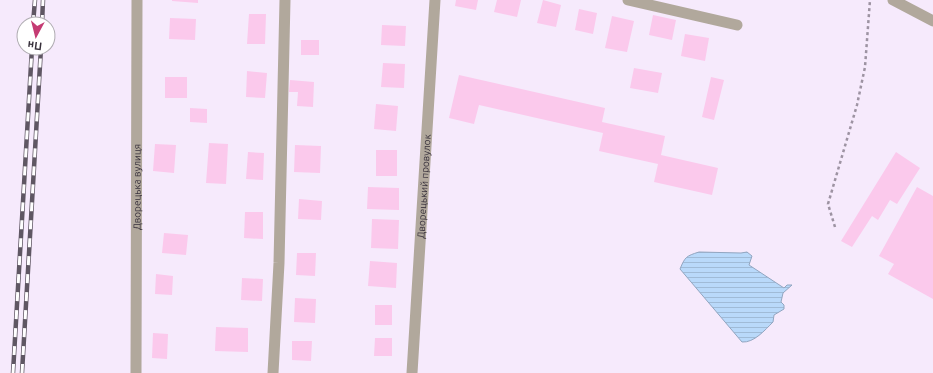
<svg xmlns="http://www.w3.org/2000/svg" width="933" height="373" font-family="Ubuntu,sans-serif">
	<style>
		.water { fill: url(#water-rules); stroke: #92a6c1 }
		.building { fill: #fbc9ec }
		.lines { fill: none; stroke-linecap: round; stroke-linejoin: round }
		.path { stroke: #9d93a2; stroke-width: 2.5; stroke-dasharray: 3 3; stroke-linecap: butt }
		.minor { stroke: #b1a89c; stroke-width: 11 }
		.rail-casing { stroke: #5f5763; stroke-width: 4.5 }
		.rail { stroke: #fff; stroke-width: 3; stroke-dasharray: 9; stroke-linecap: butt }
		.labels { text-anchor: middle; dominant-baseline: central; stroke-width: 3; stroke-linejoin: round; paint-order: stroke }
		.street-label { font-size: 10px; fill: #37303b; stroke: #fff }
	</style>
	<defs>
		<pattern id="water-rules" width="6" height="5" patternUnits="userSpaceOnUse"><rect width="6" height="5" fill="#b9d9fa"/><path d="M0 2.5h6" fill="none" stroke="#a0bbd7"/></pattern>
	</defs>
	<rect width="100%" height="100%" fill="#f6eafc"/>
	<path class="water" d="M 699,252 L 741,253 L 747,252 L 752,256 L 749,265 L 784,288 L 787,285 L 792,285 L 783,293 L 781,302 L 784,305 L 784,309 L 774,315 L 773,322 C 765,330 754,343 742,342 L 680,269 C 685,257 686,256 699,252 Z"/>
	<path class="building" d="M 172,0 L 198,0 L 198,3 L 172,1 Z
		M 456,0 L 478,0 L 476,10 L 455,6 Z
		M 497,0 L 521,0 L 517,17 L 494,12 Z
		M 543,0 L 561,5 L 556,27 L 537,23 Z
		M 579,9 L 597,13 L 593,34 L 575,30 Z
		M 249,14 L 266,14 L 265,44 L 247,44 Z
		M 653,15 L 676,20 L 672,40 L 649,35 Z
		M 612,16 L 634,21 L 627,52 L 605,48 Z
		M 170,18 L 196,19 L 195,40 L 169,39 Z
		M 382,25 L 406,26 L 405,46 L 381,45 Z
		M 685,34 L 709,38 L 705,61 L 681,56 Z
		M 301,40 L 319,40 L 319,55 L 301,55 Z
		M 383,63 L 405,64 L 404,88 L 381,87 Z
		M 634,68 L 662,73 L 658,93 L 630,88 Z
		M 247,71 L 267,73 L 265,98 L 246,97 Z
		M 459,75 L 605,108 L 602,122 L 665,136 L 661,155 L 718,168 L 712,195 L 654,182 L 658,164 L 599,151 L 603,133 L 479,105 L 474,124 L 449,118 Z
		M 165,77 L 187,77 L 187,98 L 165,98 Z
		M 711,77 L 724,80 L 714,120 L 702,117 Z
		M 290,80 L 314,82 L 313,107 L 297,106 L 298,92 L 289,92 Z
		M 376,104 L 398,106 L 396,131 L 374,129 Z
		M 190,108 L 207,109 L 207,123 L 190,122 Z
		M 209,143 L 228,144 L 226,184 L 206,183 Z
		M 155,144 L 176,145 L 174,173 L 153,171 Z
		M 295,145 L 321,146 L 320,173 L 294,172 Z
		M 376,150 L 397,150 L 397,176 L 376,176 Z
		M 248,152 L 264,153 L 263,180 L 246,179 Z
		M 896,152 L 920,168 L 897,204 L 890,200 L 878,220 L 872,216 L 852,247 L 841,241 Z
		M 368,187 L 399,188 L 399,210 L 367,209 Z
		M 917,187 L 933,196 L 933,299 L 888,274 L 894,264 L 879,256 Z
		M 299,199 L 322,201 L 321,220 L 298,219 Z
		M 245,212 L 263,212 L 263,239 L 244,238 Z
		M 372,219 L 399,220 L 398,249 L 371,248 Z
		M 164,233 L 188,235 L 186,255 L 162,253 Z
		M 297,253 L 316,253 L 315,276 L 296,275 Z
		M 370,261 L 397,263 L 396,288 L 368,286 Z
		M 156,274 L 173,276 L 172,295 L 155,294 Z
		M 242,278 L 263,279 L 262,301 L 241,300 Z
		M 295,298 L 316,299 L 315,323 L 294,322 Z
		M 375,305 L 392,305 L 392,325 L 375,325 Z
		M 216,327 L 248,328 L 248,352 L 215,351 Z
		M 153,333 L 168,334 L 167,359 L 152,358 Z
		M 375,338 L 392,338 L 392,356 L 374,356 Z
		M 292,341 L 312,341 L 311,361 L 292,360 Z"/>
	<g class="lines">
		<path class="path" d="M 835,227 L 828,204 L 857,105 L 865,67 L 870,0"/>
		<g class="minor">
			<path d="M 628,0 L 737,25"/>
			<path d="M 893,0 L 933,21"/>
			<path id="s1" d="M 136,373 L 137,0"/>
			<path d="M 273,373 L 279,263 L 285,0"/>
			<path id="s2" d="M 412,373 L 435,0"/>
		</g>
		<g class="rail-casing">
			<path id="rail" d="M 33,24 L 35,0
				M 42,24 L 43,0
				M 13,373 L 32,48
				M 22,373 L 41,48"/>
		</g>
		<use href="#rail" class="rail"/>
	</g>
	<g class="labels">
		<g class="street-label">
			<text stroke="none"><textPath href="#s2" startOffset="187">Дворецький провулок</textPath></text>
			<text stroke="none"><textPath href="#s1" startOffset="186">Дворецька вулиця</textPath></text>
		</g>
	</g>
	<g transform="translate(36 36) rotate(187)"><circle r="19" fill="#ffffff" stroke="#afacb1"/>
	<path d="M0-3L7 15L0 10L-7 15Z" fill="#c53b73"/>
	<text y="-6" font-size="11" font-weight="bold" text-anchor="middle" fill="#37303b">Пн</text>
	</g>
</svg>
